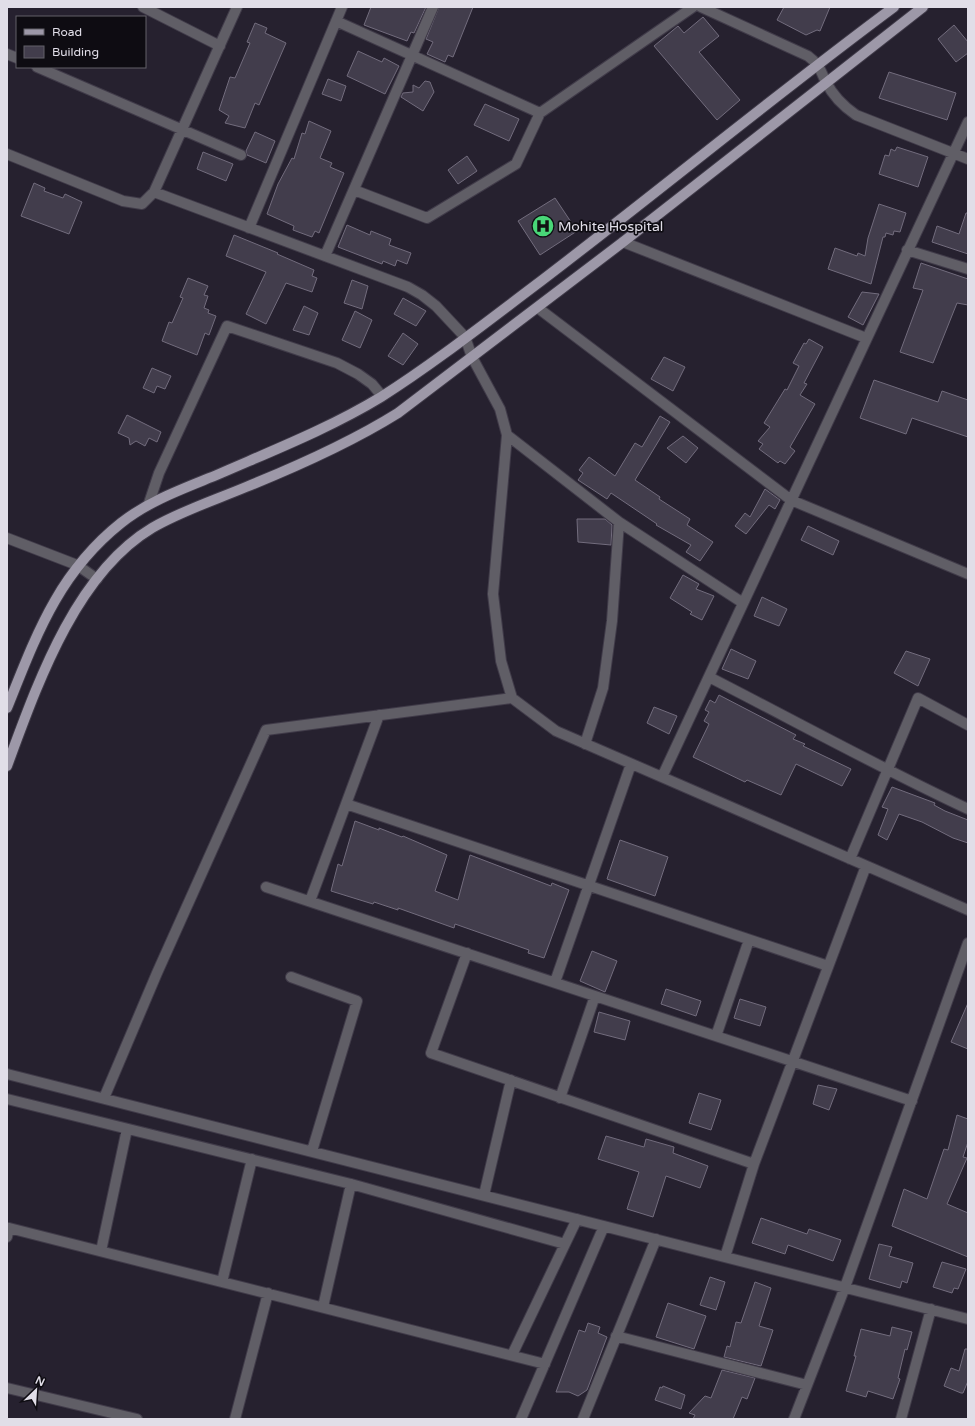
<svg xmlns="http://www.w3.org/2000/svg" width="975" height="1426" font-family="'Varela Round',sans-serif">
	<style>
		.building { fill: #423d4c; stroke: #726c7d }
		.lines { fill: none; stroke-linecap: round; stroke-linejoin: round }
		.minor-casing { stroke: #403b49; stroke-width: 12 }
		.major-casing { stroke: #403b49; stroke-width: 12 }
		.minor { stroke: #605e66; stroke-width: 10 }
		.major { stroke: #9d98a8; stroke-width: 10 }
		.labels { text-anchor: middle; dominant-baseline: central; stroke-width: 3.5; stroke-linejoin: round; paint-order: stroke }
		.poi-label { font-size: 14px; fill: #e1dee8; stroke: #0e0c12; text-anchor: start }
	</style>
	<rect width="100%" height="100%" fill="#26212f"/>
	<path class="building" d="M 371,7 L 426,7 L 414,33 L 411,32 L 407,41 L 364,25 Z
		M 439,7 L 473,7 L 453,57 L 448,55 L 445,62 L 427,54 L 433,42 L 426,39 Z
		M 784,7 L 830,7 L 820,31 L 817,30 L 806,35 L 777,20 Z
		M 703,17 L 719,36 L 699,52 L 740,100 L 717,120 L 654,46 L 678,26 L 684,33 Z
		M 255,23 L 267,28 L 265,33 L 286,43 L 259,105 L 255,103 L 245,128 L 225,123 L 229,116 L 219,110 L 230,77 L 235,78 L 250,43 L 247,42 Z
		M 954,25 L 968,42 L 968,53 L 956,62 L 938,39 Z
		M 358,51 L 382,62 L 384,58 L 399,66 L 385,94 L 347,76 Z
		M 889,72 L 956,93 L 947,120 L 879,98 Z
		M 328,79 L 346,86 L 341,101 L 322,94 Z
		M 425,81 L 430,82 L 434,92 L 423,111 L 401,97 L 403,93 L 413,92 L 413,85 L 419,88 Z
		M 485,104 L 519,119 L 509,141 L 474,125 Z
		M 309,121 L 331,131 L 320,158 L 332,163 L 330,167 L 344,173 L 319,233 L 315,231 L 312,237 L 293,230 L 294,226 L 267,214 L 278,184 L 292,158 L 294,159 L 302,133 L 305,134 Z
		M 255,132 L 275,141 L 266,163 L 247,155 L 246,151 Z
		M 897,147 L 928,157 L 918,187 L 879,174 L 885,155 L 889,156 L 891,149 L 895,151 Z
		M 203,152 L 233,164 L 226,181 L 197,169 Z
		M 467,156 L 477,171 L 458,184 L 448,170 Z
		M 34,183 L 45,188 L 44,191 L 63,198 L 65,194 L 82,202 L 69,234 L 21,216 Z
		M 555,198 L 577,231 L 540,255 L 518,221 Z
		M 879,204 L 906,213 L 900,232 L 894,231 L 893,235 L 886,233 L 885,237 L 883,237 L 871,284 L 828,269 L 835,248 L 857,256 L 858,253 L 865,256 L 868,238 Z
		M 966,213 L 968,213 L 968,254 L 932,242 L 937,226 L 959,234 Z
		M 347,225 L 370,235 L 371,231 L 391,239 L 389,245 L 411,253 L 407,264 L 397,260 L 395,266 L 383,261 L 382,264 L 338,247 Z
		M 234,235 L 278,253 L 277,254 L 314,270 L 312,276 L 317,278 L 312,292 L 286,283 L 266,324 L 246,314 L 266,272 L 226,256 Z
		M 921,263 L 968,279 L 968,305 L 957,303 L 933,363 L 900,352 L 923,290 L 913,288 Z
		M 188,278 L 208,286 L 204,295 L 208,296 L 204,308 L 209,310 L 208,313 L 216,316 L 209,335 L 205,333 L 197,355 L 162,341 L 169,322 L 172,323 L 183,298 L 180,297 Z
		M 352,280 L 368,286 L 362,309 L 344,303 Z
		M 862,292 L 879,294 L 863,325 L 848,317 Z
		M 403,298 L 426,311 L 416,326 L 394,314 Z
		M 304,306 L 318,313 L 309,335 L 293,330 Z
		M 355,311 L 372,320 L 360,348 L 342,340 Z
		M 403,333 L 418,344 L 403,365 L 388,356 Z
		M 809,339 L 823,347 L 804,383 L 807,384 L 800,395 L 815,404 L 790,447 L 795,451 L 785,464 L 780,461 L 778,463 L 759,449 L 763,444 L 758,441 L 770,427 L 764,423 L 785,389 L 787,390 L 799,366 L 793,363 L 804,343 L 806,344 Z
		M 664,357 L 685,367 L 673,391 L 651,379 Z
		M 152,368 L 171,376 L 165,389 L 157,386 L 154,393 L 143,388 Z
		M 874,380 L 938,402 L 942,391 L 968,400 L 968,437 L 912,418 L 906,434 L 860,418 Z
		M 127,415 L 161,432 L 157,442 L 149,438 L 145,446 L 136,441 L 130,445 L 129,438 L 118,433 Z
		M 660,416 L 670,422 L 635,480 L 660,497 L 659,499 L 690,519 L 687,525 L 713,542 L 700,561 L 686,552 L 691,545 L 656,525 L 657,524 L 611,493 L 607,499 L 578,480 L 583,473 L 579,470 L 589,457 L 615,476 L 635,443 L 642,447 Z
		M 683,436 L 698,448 L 686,463 L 667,448 Z
		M 765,489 L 780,500 L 775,509 L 769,505 L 746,534 L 735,526 L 745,513 L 750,517 Z
		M 577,519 L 605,519 L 612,525 L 611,545 L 578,542 Z
		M 808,526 L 839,541 L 833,555 L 801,540 Z
		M 683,575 L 699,584 L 696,589 L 714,596 L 702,620 L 690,614 L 692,612 L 670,598 Z
		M 762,597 L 787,609 L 779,626 L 754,616 Z
		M 731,649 L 756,661 L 748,679 L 722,669 Z
		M 906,651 L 930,659 L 918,686 L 894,673 Z
		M 719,695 L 796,735 L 793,739 L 805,744 L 803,746 L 851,769 L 842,786 L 796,764 L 781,795 L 747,780 L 745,782 L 693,757 L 709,724 L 704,721 L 709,712 L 705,710 L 710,700 L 715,703 Z
		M 654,707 L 677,716 L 669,734 L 647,723 Z
		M 892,787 L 935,803 L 934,805 L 945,811 L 968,820 L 968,843 L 953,838 L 922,822 L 899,814 L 887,840 L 878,835 L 888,809 L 882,807 Z
		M 355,821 L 379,830 L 379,828 L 402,837 L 403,836 L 447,855 L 435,891 L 458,900 L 470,855 L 551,886 L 552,883 L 569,890 L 544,958 L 528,953 L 529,950 L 455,924 L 454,928 L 398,908 L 398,910 L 374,902 L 373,904 L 331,891 L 338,864 L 342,866 Z
		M 620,840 L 668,857 L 655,896 L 607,879 Z
		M 592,951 L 617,961 L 605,992 L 580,981 Z
		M 666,989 L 701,1001 L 696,1016 L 661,1004 Z
		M 740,999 L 766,1007 L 760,1026 L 734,1018 Z
		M 968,1003 L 968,1049 L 951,1042 Z
		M 599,1012 L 630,1021 L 625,1040 L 594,1032 Z
		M 818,1085 L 837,1089 L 829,1110 L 813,1104 Z
		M 699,1093 L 721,1100 L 711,1130 L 689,1123 Z
		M 957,1115 L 968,1119 L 968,1142 L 963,1157 L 967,1158 L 947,1204 L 968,1213 L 968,1257 L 892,1226 L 904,1189 L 927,1199 L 944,1149 L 948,1150 Z
		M 606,1136 L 644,1147 L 646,1139 L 674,1147 L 673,1153 L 708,1166 L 700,1188 L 666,1176 L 653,1217 L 627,1209 L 639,1172 L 598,1159 Z
		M 761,1218 L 807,1234 L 809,1229 L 841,1240 L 833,1261 L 788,1245 L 785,1254 L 752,1243 Z
		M 879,1244 L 892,1247 L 889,1256 L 913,1263 L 907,1283 L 902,1281 L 900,1288 L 869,1279 Z
		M 942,1262 L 966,1269 L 958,1289 L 954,1288 L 952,1293 L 933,1287 Z
		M 710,1277 L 725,1282 L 716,1310 L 700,1305 Z
		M 755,1282 L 771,1288 L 759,1326 L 773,1330 L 761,1366 L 724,1357 L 727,1346 L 730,1347 L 736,1322 L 741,1323 Z
		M 668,1303 L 706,1316 L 694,1349 L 656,1337 Z
		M 588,1323 L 600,1327 L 598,1333 L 607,1337 L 587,1390 L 578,1396 L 569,1392 L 556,1392 L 579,1330 L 585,1332 Z
		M 892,1327 L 912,1332 L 907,1350 L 905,1349 L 898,1378 L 900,1379 L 893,1399 L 868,1391 L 866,1397 L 846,1391 L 856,1356 L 854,1356 L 861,1329 L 890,1336 Z
		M 965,1349 L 968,1349 L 968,1381 L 963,1393 L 961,1393 L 944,1386 L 951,1368 L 959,1371 Z
		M 722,1370 L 755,1378 L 747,1399 L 742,1397 L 733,1419 L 693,1419 L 695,1415 L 689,1413 L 705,1396 L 711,1398 Z
		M 663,1386 L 685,1395 L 681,1409 L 655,1400 L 660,1387 L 662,1388 Z"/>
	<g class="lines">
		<g class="minor-casing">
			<path id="minor" d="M 143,7 L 220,46
				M 701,7 L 808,56 C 820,65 820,70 826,82 C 833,96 843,106 856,115 L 968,159
				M 336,21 L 540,113 L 516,164 L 427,218 L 354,190
				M 7,54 L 17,58
				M 37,67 L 241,155
				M 540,113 L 693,7
				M 7,154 L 123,201 L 142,204 L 154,192 L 237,7
				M 154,192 L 408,287 L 422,295 L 436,306 L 465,337 L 472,357 L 500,409 L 507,435 L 493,594 L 501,661 L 512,698 L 556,731 L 968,910
				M 249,228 L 342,7
				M 623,242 L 866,338
				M 907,250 L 968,269
				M 325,256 L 433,7
				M 538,308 L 791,500 L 968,574
				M 507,435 L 619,522 L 743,603
				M 149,503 L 159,473 L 227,326 L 337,363 L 358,374 L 372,384 L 382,396
				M 7,538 L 77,565 L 97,579
				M 709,677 C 795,721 880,768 968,809
				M 585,744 L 603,688 L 612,621 L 619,522
				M 662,777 L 968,122
				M 346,804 L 828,966
				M 850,859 L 918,698 L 968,725
				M 266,887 L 912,1101
				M 310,901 L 379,715
				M 467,953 L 431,1053 L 754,1164
				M 291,977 L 357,1001 L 312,1151
				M 555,982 L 631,764
				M 716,1036 L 749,940
				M 7,1074 L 968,1319
				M 104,1098 L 157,973 L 266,730 L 512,698
				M 560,1098 L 595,996
				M 7,1099 L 351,1184 L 565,1244
				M 484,1195 L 511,1080
				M 7,1237 L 9,1228 L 545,1364
				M 101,1251 L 127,1129
				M 725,1257 L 754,1164 L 866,866
				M 222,1282 L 252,1159
				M 323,1307 L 351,1184
				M 616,1336 L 807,1385
				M 512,1355 L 577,1219
				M 7,1388 L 137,1419
				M 235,1419 L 268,1293
				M 521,1419 L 604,1226
				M 583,1419 L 656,1239
				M 794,1419 L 845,1287 L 968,943
				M 901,1419 L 931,1309"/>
		</g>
		<g class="major-casing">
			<path id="major" d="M 7,708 C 36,636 58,573 121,523 C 150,500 185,488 219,474 C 274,450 330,428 381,397 C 436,362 489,320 541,281 C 659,191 774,96 894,7
				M 7,766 C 37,685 75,574 152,528 C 181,511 215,500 246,487 C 298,466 350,443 398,413 L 623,242 L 923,7"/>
		</g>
		<use href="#minor" class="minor"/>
		<use href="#major" class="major"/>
	</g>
	<defs>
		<g id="hospital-disc" transform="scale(1.15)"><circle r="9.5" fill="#49d778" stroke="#0e0c12"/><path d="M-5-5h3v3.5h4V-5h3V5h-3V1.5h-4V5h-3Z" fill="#111"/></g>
	</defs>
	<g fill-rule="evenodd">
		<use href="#hospital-disc" x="543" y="226"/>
	</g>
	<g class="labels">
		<g class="poi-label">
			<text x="558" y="226">Mohite Hospital</text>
		</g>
	</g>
	<rect width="975" height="1426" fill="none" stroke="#e1dee8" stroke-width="16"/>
	<rect x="16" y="16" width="130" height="52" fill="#0e0c12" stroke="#626068"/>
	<rect x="24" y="29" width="20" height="6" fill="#9d98a8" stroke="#626068"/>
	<text x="52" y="36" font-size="12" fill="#e1dee8">Road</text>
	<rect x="24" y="46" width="20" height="12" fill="#423d4c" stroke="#626068"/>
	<text x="52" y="56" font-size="12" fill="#e1dee8">Building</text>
	<g transform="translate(36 1390) rotate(25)" stroke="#0e0c12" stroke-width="3" paint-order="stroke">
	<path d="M0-3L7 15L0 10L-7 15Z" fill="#e1dee8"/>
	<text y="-6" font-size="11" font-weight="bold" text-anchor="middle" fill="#e1dee8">N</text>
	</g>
</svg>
